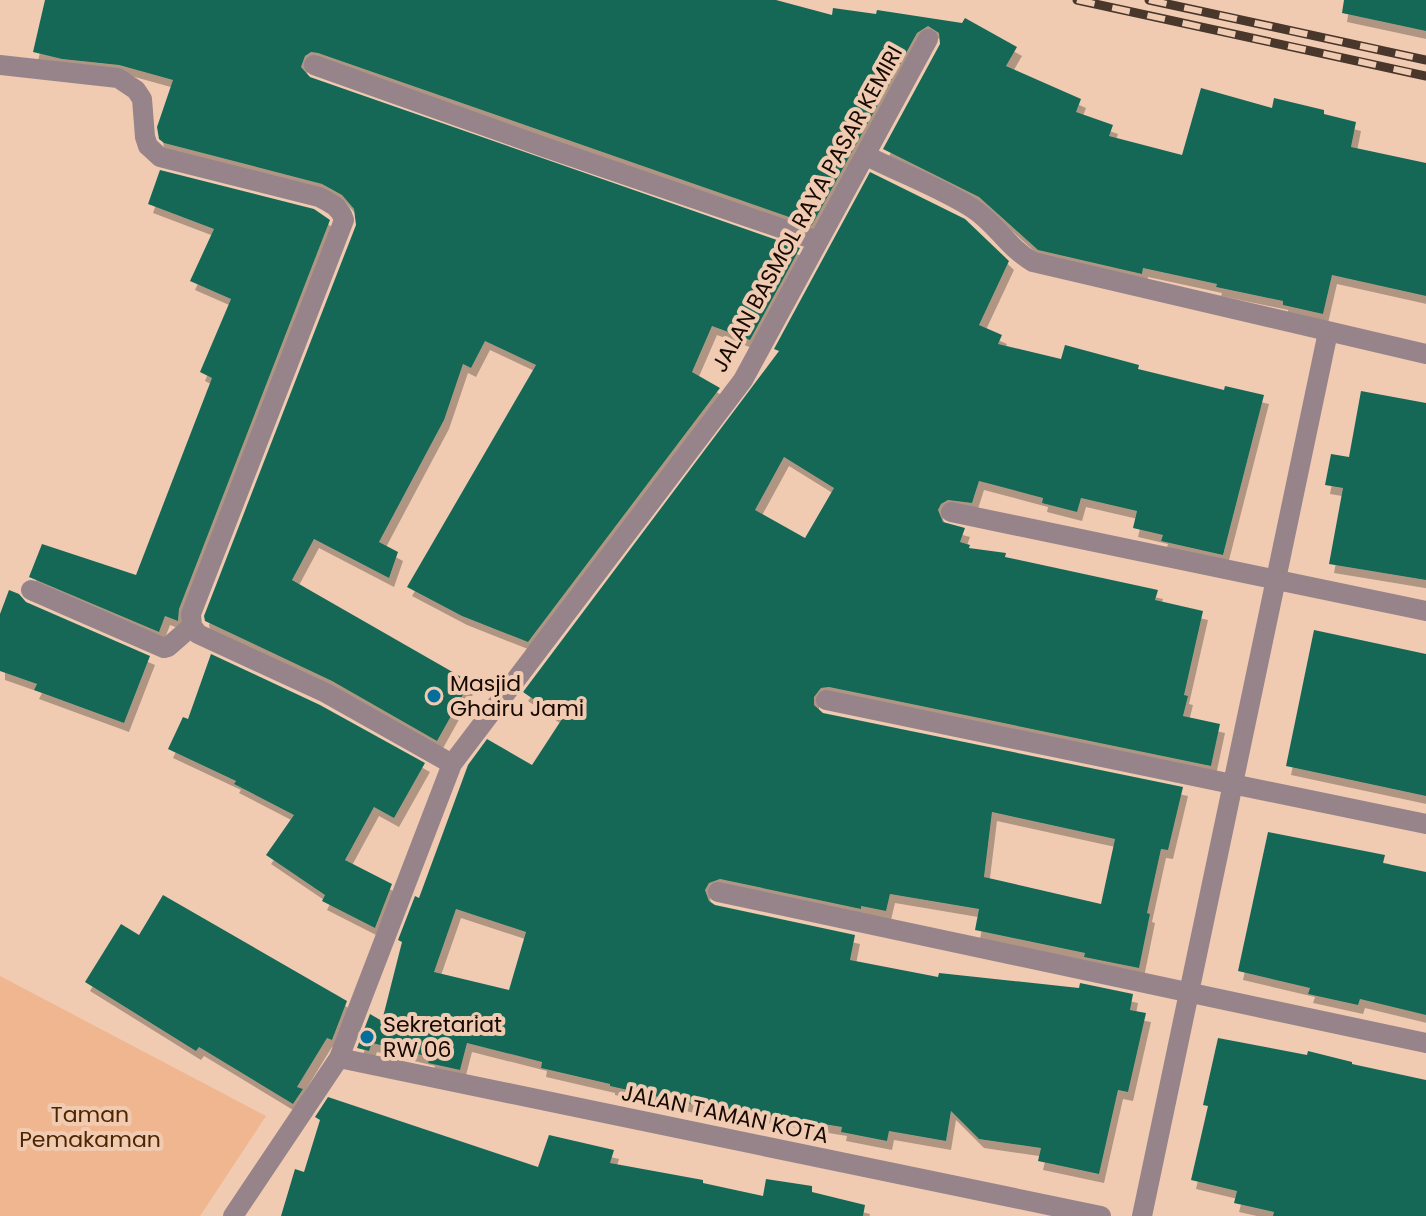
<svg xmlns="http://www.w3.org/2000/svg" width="1426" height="1216" font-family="Poppins,sans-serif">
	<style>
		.green { fill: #f0b68f }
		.building { fill: #186757; fill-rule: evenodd; filter: url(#shadow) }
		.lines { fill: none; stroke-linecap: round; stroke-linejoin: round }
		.minor { stroke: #97848a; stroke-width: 20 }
		.tertiary { stroke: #97848a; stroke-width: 20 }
		.rail-casing { stroke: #49372c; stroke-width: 9 }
		.rail { stroke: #f0cbb2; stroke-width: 6; stroke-dasharray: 18; stroke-linecap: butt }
		.poi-dot { fill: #056e9b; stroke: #f0cbb2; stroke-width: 3 }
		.labels { text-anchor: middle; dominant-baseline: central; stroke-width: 8; stroke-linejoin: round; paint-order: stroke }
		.street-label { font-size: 22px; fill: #160a03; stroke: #f0cbb2 }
		.poi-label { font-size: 22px; fill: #160a03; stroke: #f0cbb2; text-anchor: start }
		.park-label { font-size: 22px; fill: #4e2501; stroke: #f0cbb2 }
	</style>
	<defs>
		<filter id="shadow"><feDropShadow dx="5" dy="9" stdDeviation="0" flood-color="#0004"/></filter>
	</defs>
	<rect width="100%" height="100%" fill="#f0cbb2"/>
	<path class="green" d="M 0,976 L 266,1116 L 200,1216 L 0,1216 Z"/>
	<path class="building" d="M 45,0 L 776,0 L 832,15 L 833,8 L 876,14 L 877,10 L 962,23 L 965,18 L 1017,47 L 1006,66 L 1081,99 L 1076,112 L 1113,125 L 1109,136 L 1182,155 L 1201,88 L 1272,108 L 1274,98 L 1324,110 L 1324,114 L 1356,122 L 1351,147 L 1426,163 L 1426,296 L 1332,275 L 1323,314 L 1283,305 L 1283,301 L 1216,287 L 1217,284 L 1143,268 L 1142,274 L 1038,250 L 979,197 L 883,149 L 940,44 L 939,33 L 928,26 L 917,33 L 812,225 L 318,53 L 311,52 L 305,56 L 301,67 L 310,77 L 800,248 L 750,340 L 712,326 L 692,372 L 720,388 L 528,642 L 462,616 L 407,587 L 536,365 L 485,341 L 471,368 L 463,364 L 444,420 L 379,542 L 398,552 L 389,578 L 314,539 L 292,580 L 470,682 L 437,741 L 332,681 L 205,621 L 204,616 L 356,225 L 354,209 L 342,195 L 322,184 L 164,143 L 159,139 L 157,127 L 173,80 L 119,65 L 62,59 L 33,52 Z
		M 1344,0 L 1426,0 L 1426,31 L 1342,13 Z
		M 160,170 L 314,209 L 330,220 L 179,609 L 178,621 L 165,616 L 159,632 L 29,577 L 42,544 L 136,575 L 212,378 L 200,372 L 231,299 L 190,281 L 214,229 L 148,204 Z
		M 870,172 L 965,219 L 1009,261 L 979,325 L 1002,335 L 998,344 L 1061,359 L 1065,345 L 1139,365 L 1138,369 L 1224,390 L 1225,386 L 1264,395 L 1223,555 L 1161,541 L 1163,535 L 1133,528 L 1137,511 L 1081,498 L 1077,512 L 1042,503 L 1043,498 L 979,481 L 972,503 L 948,500 L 941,504 L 938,510 L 943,522 L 965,528 L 960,542 L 970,545 L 969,548 L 1006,553 L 1005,557 L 1158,590 L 1155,600 L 1203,611 L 1184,695 L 1188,696 L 1183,716 L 1220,724 L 1211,766 L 829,687 L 821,688 L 814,697 L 814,705 L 823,713 L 1183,787 L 1168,850 L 1161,849 L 1147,913 L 1150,914 L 1139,968 L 1084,957 L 1085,953 L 975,930 L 979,909 L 890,894 L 886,911 L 861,906 L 861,909 L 720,879 L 709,883 L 705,890 L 709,901 L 715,905 L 855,935 L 850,960 L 938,977 L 939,973 L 1079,988 L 1080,983 L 1133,994 L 1130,1010 L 1146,1013 L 1128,1092 L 1118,1090 L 1099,1174 L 1038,1161 L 1041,1148 L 979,1139 L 951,1111 L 946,1141 L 889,1131 L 887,1141 L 841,1132 L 842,1127 L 756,1113 L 755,1119 L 610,1086 L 610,1084 L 541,1068 L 542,1062 L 467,1043 L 460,1070 L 428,1063 L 430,1057 L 372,1043 L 369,1051 L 357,1048 L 370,1014 L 382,1021 L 402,942 L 398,940 L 415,896 L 419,898 L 468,765 L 487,739 L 532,765 L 562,719 L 523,692 L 779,351 L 774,349 ZM 784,457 L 834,488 L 805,538 L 755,510 ZM 992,812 L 1115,839 L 1101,904 L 984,877 ZM 456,909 L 526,932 L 509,990 L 434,972 Z
		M 1361,391 L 1426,403 L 1426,580 L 1329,564 L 1343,488 L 1325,485 L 1331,454 L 1349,457 Z
		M 9,590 L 19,594 L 26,602 L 150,656 L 124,723 L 34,690 L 37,684 L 0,671 L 0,614 Z
		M 1314,630 L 1426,654 L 1426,796 L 1286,766 Z
		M 211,654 L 320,705 L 425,763 L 394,818 L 374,807 L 345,860 L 392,884 L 375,928 L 322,901 L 325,895 L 266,855 L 294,815 L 234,784 L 236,781 L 168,749 L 183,717 L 188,719 Z
		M 1268,832 L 1385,855 L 1383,863 L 1426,872 L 1426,1015 L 1360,999 L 1358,1005 L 1308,994 L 1310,988 L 1238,971 Z
		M 163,895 L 347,1001 L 332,1040 L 327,1038 L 297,1087 L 303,1089 L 293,1104 L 199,1047 L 196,1051 L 85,982 L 121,924 L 139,935 Z
		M 1218,1038 L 1307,1055 L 1308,1051 L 1352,1062 L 1352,1064 L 1426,1080 L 1426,1216 L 1273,1216 L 1274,1212 L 1234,1203 L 1237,1191 L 1191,1180 L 1208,1106 L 1203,1105 Z
		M 328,1097 L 538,1167 L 549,1135 L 614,1150 L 610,1163 L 703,1180 L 703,1183 L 763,1196 L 766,1179 L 812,1186 L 812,1192 L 865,1205 L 863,1216 L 281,1216 L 295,1169 L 304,1172 L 320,1120 L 315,1117 Z"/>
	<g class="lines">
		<path class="minor" d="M 0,65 L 118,78 L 136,90 L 142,99 L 145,137 L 148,146 L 160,157 L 319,197 C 331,203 340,207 344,220 L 191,614 L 192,626 L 198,634 L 326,693 L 452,764
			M 314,65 L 544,147 L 818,241
			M 865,155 C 900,173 939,187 972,208 C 997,224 1007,247 1033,262 L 1426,354
			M 951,512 L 1426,611
			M 31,590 L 164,648 L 168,647 L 192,626
			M 826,700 L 1426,824
			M 718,892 L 1426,1043
			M 339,1058 L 452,764 L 743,380 L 928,39
			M 1142,1216 L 1328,332"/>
		<path class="tertiary" d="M 233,1216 L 339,1058 L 1101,1216"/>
		<g class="rail-casing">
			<path id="rail" d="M 1077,0 L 1426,76
				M 1149,0 L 1426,60"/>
		</g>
		<use href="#rail" class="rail"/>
	</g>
	<g class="poi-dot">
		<circle cx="434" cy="696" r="8"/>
		<circle cx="367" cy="1037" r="8"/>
	</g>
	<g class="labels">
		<g class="street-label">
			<text transform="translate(807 209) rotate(-61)">JALAN BASMOL RAYA PASAR KEMIRI</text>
			<text transform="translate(725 1114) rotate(12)">JALAN TAMAN KOTA</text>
		</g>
		<g class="poi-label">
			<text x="450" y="683">Masjid<tspan x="450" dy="25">Ghairu Jami</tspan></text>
			<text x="383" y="1024">Sekretariat<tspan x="383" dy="25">RW 06</tspan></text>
		</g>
		<g class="park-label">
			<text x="90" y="1114">Taman<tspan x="90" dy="25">Pemakaman</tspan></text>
		</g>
	</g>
</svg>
